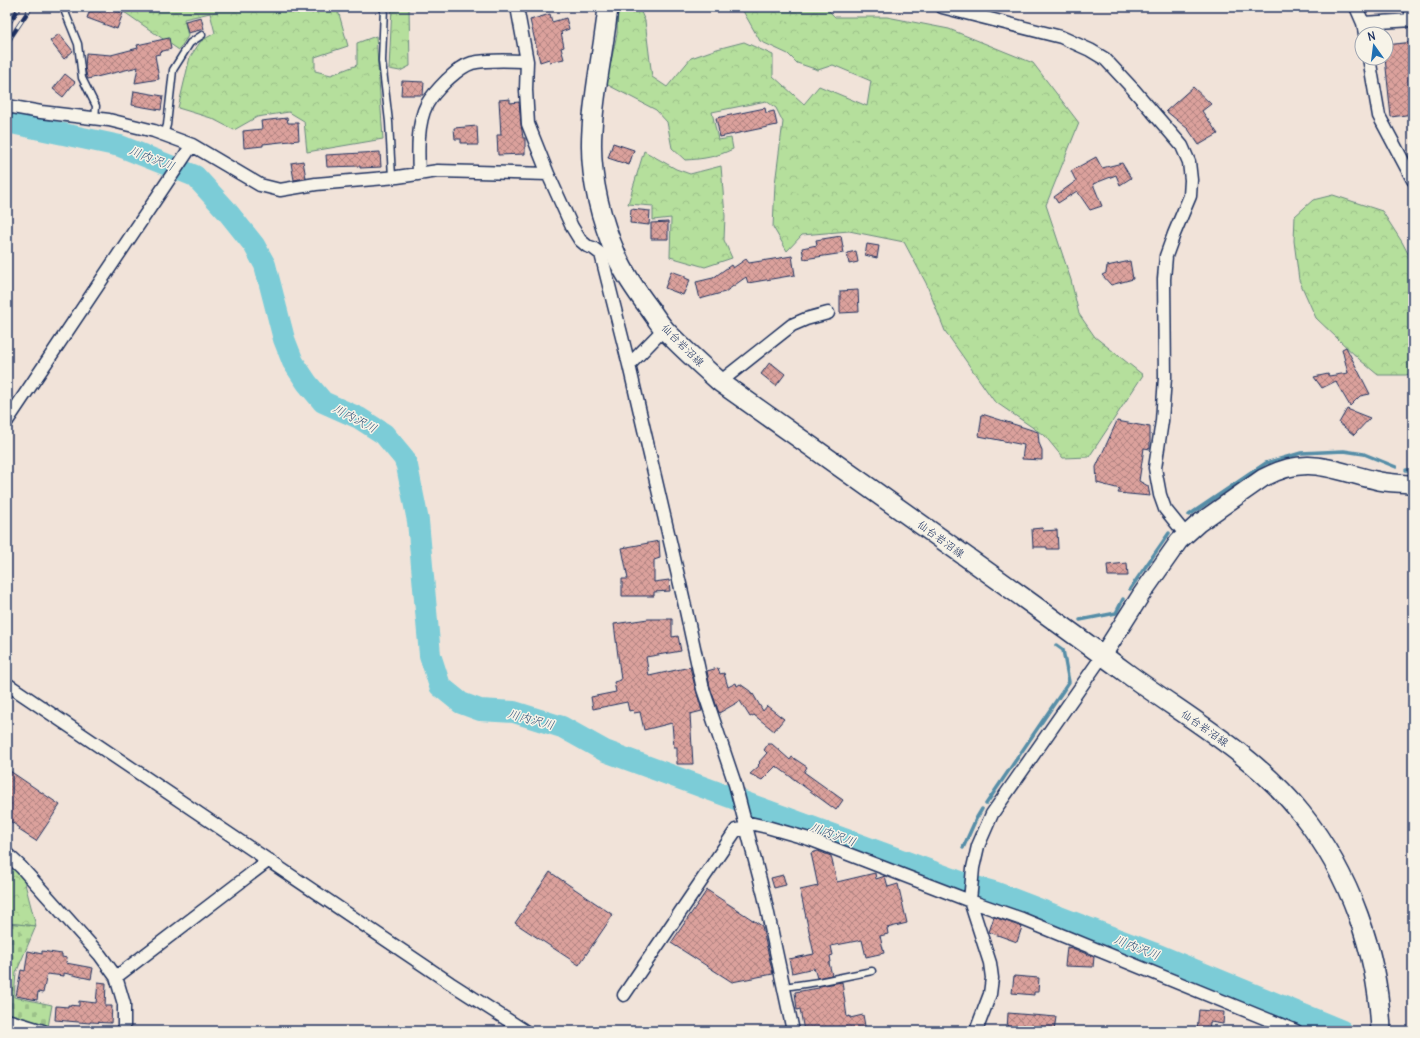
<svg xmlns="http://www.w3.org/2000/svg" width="1420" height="1038" font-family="Delius,'Klee One',sans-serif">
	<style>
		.forest { fill: url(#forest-crowns); stroke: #68877d }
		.cemetery { fill: url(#cemetery-stones); stroke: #68877d }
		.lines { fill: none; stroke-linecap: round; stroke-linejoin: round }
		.stream { stroke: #558da7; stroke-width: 3.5 }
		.river { stroke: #7cccd7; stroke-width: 22 }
		.building { fill: url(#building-cross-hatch); stroke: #1b2f5e }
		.lane-casing { stroke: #1b2f5e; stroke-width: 9 }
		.street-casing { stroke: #1b2f5e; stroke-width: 15 }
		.secondary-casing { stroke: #1b2f5e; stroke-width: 20 }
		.primary-casing { stroke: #1b2f5e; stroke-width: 22 }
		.lane { stroke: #f7f3e8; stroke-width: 6 }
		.street { stroke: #f7f3e8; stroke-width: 12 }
		.secondary { stroke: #f7f3e8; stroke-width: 17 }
		.primary { stroke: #f7f3e8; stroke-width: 19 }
		.rail-casing { stroke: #1b2f5e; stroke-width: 4.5 }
		.rail { stroke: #f7f3e8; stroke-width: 3; stroke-dasharray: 9; stroke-linecap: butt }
		.labels { text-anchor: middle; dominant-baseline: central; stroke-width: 3; stroke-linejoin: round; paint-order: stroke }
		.street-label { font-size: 11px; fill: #1b2f5e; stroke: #f7f3e8 }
		.water-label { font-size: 12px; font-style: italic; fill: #33567c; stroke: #f7f3e8 }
	</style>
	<defs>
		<pattern id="forest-crowns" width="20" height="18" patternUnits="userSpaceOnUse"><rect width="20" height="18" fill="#b5df9c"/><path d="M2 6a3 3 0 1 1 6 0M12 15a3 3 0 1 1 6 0" fill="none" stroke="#9bc089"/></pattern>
		<pattern id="cemetery-stones" width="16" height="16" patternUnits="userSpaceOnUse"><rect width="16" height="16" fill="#b5df9c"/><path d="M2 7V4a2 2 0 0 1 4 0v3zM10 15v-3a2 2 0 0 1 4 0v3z" fill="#9bc089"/></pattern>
		<pattern id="building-cross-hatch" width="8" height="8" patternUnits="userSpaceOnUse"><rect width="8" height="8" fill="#dba19c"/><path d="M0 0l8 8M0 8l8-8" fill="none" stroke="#b18482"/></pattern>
	</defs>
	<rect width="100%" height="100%" fill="#f1e3d9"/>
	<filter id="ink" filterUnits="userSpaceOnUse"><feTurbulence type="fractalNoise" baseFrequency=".025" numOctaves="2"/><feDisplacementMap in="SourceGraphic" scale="8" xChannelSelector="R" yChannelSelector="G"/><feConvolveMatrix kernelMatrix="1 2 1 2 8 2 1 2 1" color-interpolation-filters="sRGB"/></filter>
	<g filter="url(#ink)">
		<path class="forest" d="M 114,7 L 337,7 L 348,46 L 315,57 L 315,71 L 331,75 L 357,65 L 357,43 L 376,36 L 383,139 L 307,152 L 304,121 L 289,112 L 257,117 L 234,130 L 211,118 L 178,108 L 190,57 L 201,41 L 215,33 L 210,13 L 184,19 L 188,36 L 179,50 L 127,14 Z
			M 392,7 L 409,7 L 410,66 L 400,71 L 389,69 Z
			M 618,7 L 640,7 L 640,10 L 645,21 L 652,77 L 667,87 L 691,58 L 717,49 L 744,42 L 773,55 L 773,76 L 804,104 L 819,86 L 867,106 L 871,81 L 833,65 L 818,70 L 797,63 L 788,54 L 760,41 L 743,11 L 743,7 L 825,7 L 835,17 L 887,17 L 949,29 L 1033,63 L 1079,123 L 1046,205 L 1071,280 L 1079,314 L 1095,337 L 1143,375 L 1089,457 L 1063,458 L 1045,436 L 994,401 L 945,331 L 926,283 L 904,242 L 849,231 L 802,235 L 787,251 L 773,227 L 775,184 L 783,122 L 776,108 L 766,101 L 712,112 L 718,140 L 731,138 L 733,149 C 716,157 704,159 685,160 L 672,148 L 667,122 L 656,110 L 606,84 L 617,34 Z
			M 644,151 L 676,169 L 690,174 L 721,166 L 725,216 L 724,240 L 732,258 L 705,267 L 670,257 L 671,218 L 653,220 L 653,206 L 628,204 Z
			M 1333,195 L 1382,211 L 1402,242 L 1413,263 L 1413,373 L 1406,375 L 1378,375 L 1360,360 L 1316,318 L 1299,280 L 1294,241 L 1295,216 L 1313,200 Z
			M 7,858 L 23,876 L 36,926 L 7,923 L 7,892 L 8,890 L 7,888 Z"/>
		<path class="cemetery" d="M 7,923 L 36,926 L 16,973 L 14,997 L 52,1005 L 48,1027 L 7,1015 Z"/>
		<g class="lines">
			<path class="stream" d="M 1406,470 L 1413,470
				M 1189,515 L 1266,463 L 1301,453 L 1344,451 L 1364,454 L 1396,467
				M 1130,589 L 1169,533
				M 1080,620 L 1116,613 L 1123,599
				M 986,804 L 1069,682 L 1063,650 L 1056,645
				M 963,848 L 976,819 L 982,809
				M 960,874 L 960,881"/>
			<path class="river" d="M 7,122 L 120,146 L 195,176 L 226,210 L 254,245 L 265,265 L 284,339 L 293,362 L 307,383 L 323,402 L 359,418 L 384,434 L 404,458 L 407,466 L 418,521 L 430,655 L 440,686 L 461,703 L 480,710 L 514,712 L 562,727 L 605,751 L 969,885 L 994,892 L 1153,953 L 1342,1031"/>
		</g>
		<path class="building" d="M 91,7 L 106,7 L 123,13 L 117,29 L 87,18 Z
			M 550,14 L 552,22 L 566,18 L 569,29 L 561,32 L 564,47 L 561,48 L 564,59 L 550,62 L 549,59 L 540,62 L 530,20 Z
			M 201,17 L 204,29 L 188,33 L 185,21 Z
			M 59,34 L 73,51 L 64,59 L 50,41 Z
			M 169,38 L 171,49 L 159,52 L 160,54 L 155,55 L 159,79 L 135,83 L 138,67 L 88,79 L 87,77 L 85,68 L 86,53 L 111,55 L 138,48 L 137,45 Z
			M 1413,42 L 1413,67 L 1410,67 L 1413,92 L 1413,114 L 1391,117 L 1385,58 L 1386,58 L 1386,45 Z
			M 65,74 L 75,82 L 63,97 L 53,89 Z
			M 402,81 L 424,82 L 423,95 L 401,95 Z
			M 1193,87 L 1211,104 L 1202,111 L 1218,134 L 1199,145 L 1188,129 L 1166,111 Z
			M 134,91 L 163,96 L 161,110 L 132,105 Z
			M 510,99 L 510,103 L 519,102 L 521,124 L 523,138 L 525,138 L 525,154 L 498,155 L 497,135 L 501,135 L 499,100 Z
			M 765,108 L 766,113 L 774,111 L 777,125 L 720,137 L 716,118 Z
			M 287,118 L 288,123 L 298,123 L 299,140 L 263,144 L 263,146 L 244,148 L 243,131 L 262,129 L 261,121 Z
			M 477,126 L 478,145 L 468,145 L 468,143 L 461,143 L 461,139 L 455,139 L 454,128 Z
			M 613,143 L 634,150 L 629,165 L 608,158 Z
			M 380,152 L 381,167 L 360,168 L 360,166 L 327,167 L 326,155 Z
			M 1096,157 L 1102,168 L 1122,163 L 1131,178 L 1120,185 L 1116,175 L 1093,184 L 1102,206 L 1090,210 L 1077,191 L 1058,203 L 1054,197 L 1076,181 L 1071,171 Z
			M 303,161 L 306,178 L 294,180 L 291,163 Z
			M 631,209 L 650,211 L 649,225 L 630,223 Z
			M 668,222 L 668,239 L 651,239 L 651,223 Z
			M 841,236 L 844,253 L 804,259 L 802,248 L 817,245 L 816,240 Z
			M 867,244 L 879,246 L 877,258 L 865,255 Z
			M 856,251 L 858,262 L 849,264 L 847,253 Z
			M 792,256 L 795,275 L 748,283 L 746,277 L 725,292 L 700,299 L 696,282 L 713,278 L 731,265 L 733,268 L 746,259 L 749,263 Z
			M 1130,261 L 1133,279 L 1111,285 L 1102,275 L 1106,273 L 1107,266 Z
			M 671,271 L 685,276 L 685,278 L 690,280 L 683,295 L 665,288 Z
			M 858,290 L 859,312 L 840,313 L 840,291 Z
			M 1346,347 L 1370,394 L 1360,396 L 1350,406 L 1337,384 L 1336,381 L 1322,388 L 1314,377 L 1328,374 L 1329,376 L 1348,373 L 1342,349 Z
			M 770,362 L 785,374 L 776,386 L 761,374 Z
			M 1347,409 L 1370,418 L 1354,435 L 1339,423 Z
			M 982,414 L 1038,432 L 1039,443 L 1042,450 L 1042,460 L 1022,459 L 1024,445 L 979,436 Z
			M 1117,421 L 1150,427 L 1150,449 L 1144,448 L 1139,481 L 1148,486 L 1150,496 L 1118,493 L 1120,489 L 1097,483 L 1096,467 Z
			M 1042,528 L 1043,531 L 1057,530 L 1058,549 L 1047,549 L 1047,547 L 1033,547 L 1032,529 Z
			M 659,541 L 660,558 L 654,560 L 654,582 L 669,580 L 670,591 L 654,592 L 654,596 L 622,596 L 622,579 L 628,579 L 622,548 Z
			M 1127,563 L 1128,576 L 1108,576 L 1107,565 Z
			M 648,619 L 672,619 L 672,637 L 678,636 L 681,651 L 646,657 L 649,676 L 690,667 L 692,675 L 702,711 L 690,714 L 693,764 L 677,764 L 677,747 L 674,747 L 672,723 L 644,730 L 640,712 L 634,713 L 633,710 L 629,711 L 627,702 L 593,709 L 591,697 L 616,692 L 614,682 L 621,680 L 614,624 Z
			M 718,668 L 720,674 L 724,673 L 728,687 L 736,683 L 737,686 L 740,684 L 750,691 L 752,695 L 753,694 L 763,711 L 767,706 L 784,719 L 774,731 L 754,715 L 750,717 L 740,701 L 719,713 L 710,687 L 707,671 Z
			M 768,744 L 772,744 L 790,760 L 792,757 L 807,767 L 804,772 L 843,800 L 836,810 L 776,766 L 762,780 L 750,774 L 759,766 L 758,765 L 760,763 L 759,762 L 767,753 L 764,750 Z
			M 7,769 L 60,805 L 36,841 L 19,830 L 20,828 L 7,819 Z
			M 818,851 L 831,856 L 837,882 L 875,873 L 876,879 L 885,876 L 888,887 L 898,884 L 907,923 L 887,928 L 888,934 L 880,936 L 884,953 L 866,957 L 862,940 L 831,946 L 833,955 L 830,956 L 831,962 L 829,963 L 832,975 L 817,978 L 814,968 L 792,973 L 789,959 L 814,954 L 800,890 L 818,886 L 811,853 Z
			M 550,872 L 613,915 L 579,965 L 515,923 Z
			M 783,875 L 786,885 L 774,888 L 771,878 Z
			M 707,890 L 762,926 L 773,974 L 732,982 L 671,943 Z
			M 994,917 L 1022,927 L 1017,942 L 989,932 Z
			M 1067,947 L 1072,948 L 1094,957 L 1093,967 L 1065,966 Z
			M 28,951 L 42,954 L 42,951 L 62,954 L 62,957 L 67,958 L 66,963 L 93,968 L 91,979 L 64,973 L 64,976 L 47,974 L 43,993 L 38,992 L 37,1000 L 16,996 L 21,970 L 25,971 Z
			M 1014,976 L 1039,978 L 1038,992 L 1034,992 L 1034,995 L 1012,993 Z
			M 98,982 L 106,983 L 105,1006 L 112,1006 L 111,1023 L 90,1022 L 90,1023 L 55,1020 L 56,1006 L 68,1007 L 68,1005 L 79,1006 L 79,1001 L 96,1003 Z
			M 842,982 L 847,1017 L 850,1016 L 850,1018 L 863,1015 L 866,1031 L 804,1031 L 800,1009 L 797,1010 L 795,992 L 819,988 L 819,986 Z
			M 1199,1010 L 1224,1012 L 1223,1024 L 1210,1022 L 1209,1031 L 1197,1031 Z
			M 1008,1013 L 1056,1017 L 1054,1031 L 1007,1031 Z"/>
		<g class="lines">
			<g class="lane-casing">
				<path id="lane" d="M 384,7 L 382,61 L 389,122 L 392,177
					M 65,12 L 78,44 L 82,78 L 96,106 L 95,119
					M 164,135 L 167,125 L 173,70 L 190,43 L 202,35
					M 784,987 L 818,982 L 872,971"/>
			</g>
			<g class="street-casing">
				<path id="street" d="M 517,7 L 527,61 L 526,90 L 528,124 L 548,174
					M 942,7 L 1061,37 L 1090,50 L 1105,59 L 1133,89 L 1182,146 L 1189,162 L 1191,180 L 1190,196 L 1174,234 L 1166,256 L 1164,279 L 1165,377 L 1162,421 L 1155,468 L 1160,495 L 1165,509 L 1186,535
					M 1356,7 L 1363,23 L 1365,34
					M 1411,7 L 1411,20
					M 1363,23 L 1413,20
					M 1369,58 L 1379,116 L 1413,180
					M 7,106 L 41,112 L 109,120 L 154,131 L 192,145 L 260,185 L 280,190 L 316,184 L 397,177 L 438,171 L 548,174 L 572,227 L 580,240 L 587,246 L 593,248 L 601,254 L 629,365
					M 419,173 C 418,152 417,123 427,104 C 432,95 440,87 447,80 C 455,73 462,66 472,63 C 490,59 509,61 527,61
					M 664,329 L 629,365 L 683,597 L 703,689 L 735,784 L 764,895 L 793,1031
					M 720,382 L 792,325 L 806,319 L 828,313
					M 7,421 L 192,145
					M 7,684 L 450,983 L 525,1031
					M 745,822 L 767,827 L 809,839 L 970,901 L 1022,919 L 1296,1031
					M 7,854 L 21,867 L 100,955 L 116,977 L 124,1004 L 124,1031
					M 116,977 L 269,860
					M 624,995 L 736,830 L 747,828
					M 7,1020 L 43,1031
					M 976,1031 L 990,994 L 992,978 L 990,963 L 970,901 L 973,868 L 978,846 L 992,814 L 1103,655"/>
			</g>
			<g class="secondary-casing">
				<path id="secondary" d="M 1103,655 L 1141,595 L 1179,541 L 1199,523 L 1263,478 C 1307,454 1331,470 1375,480 C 1386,483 1397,483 1408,484 L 1413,484"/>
			</g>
			<g class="primary-casing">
				<path id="primary" d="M 608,7 C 604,48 594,89 592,130 C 589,173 600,218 617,257 C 625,275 637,292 649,308 C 654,315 659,323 665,330 C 682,348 701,365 720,382 C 857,479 994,575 1128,674 C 1188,718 1254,754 1301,813 C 1350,874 1378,953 1381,1031"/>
			</g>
			<use href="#lane" class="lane"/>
			<use href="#street" class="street"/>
			<use href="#secondary" class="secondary"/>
			<use href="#primary" class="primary"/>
			<g class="rail-casing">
				<path id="rail" d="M 7,26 L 20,7
					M 7,43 L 31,7"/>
			</g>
			<use href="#rail" class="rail"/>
		</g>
	</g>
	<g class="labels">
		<g class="street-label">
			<text transform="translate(683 345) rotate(45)">仙台岩沼線</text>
			<text transform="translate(941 539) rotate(36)">仙台岩沼線</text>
			<text transform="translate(1205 728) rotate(35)">仙台岩沼線</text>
		</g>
		<g class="water-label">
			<text transform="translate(152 158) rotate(21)">川内沢川</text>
			<text transform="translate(355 418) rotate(28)">川内沢川</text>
			<text transform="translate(531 719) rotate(15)">川内沢川</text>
			<text transform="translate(833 834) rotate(20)">川内沢川</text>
			<text transform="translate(1137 947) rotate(21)">川内沢川</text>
		</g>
	</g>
	<rect width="1420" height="1038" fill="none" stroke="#f7f3e8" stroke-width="24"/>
	<rect x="12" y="12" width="1396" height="1014" fill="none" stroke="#1b2f5e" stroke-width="1.5" filter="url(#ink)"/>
	<g transform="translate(1374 46) rotate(346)"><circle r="19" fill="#f7f3e8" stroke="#9fa5b1"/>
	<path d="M0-3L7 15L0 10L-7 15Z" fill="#1f6fb2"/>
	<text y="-6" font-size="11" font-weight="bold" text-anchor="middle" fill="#1b2f5e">N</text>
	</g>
</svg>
